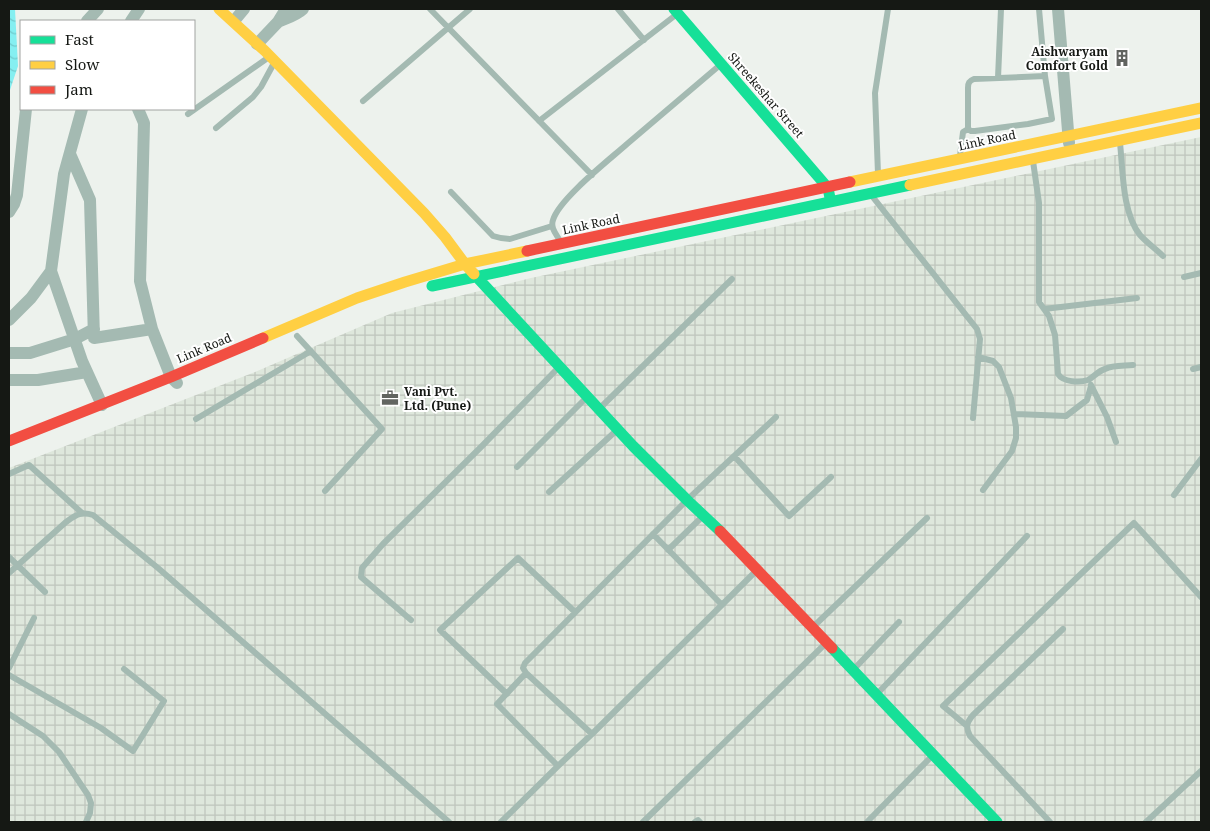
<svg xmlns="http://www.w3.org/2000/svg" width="1210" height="831" font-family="'Noto Serif',serif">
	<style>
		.industrial { fill: url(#industrial-grid) }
		.water { fill: url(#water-waves) }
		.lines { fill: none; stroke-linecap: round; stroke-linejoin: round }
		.lane { stroke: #a4bab2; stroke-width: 6 }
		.street { stroke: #a4bab2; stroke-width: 12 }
		.fast { stroke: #16e098; stroke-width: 11 }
		.slow { stroke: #ffcf43; stroke-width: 11 }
		.jam { stroke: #f24e42; stroke-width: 11 }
		.labels { text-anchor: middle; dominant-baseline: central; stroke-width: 4; stroke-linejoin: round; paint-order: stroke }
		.poi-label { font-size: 12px; font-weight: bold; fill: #151814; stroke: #fff; text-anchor: end }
		.street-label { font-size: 12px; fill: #151814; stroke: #fff }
	</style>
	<defs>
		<pattern id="industrial-grid" width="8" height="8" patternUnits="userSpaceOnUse" patternTransform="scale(1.25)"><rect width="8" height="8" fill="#dee7dc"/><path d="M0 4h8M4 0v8" fill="none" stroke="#bec5bc"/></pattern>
		<pattern id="water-waves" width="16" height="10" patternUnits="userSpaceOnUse" patternTransform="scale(1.25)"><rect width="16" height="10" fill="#85eff1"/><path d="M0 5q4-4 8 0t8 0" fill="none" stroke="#72ccce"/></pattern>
	</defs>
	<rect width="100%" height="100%" fill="#edf2ed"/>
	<path class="industrial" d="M 1201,137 L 1201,822 L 9,822 L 9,468 L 255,372 L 392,313 L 531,278 Z"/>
	<path class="water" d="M 9,9 L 15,9 L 18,66 L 9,93 Z"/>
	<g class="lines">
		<path class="lane" d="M 430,9 L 592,175
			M 618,9 L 644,40
			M 1039,9 L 1045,76 L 1052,119 L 1028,124 L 975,131 L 971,131 L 968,129 L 968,88 C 968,83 969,81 974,79 L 1045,76
			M 998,78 L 1001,9
			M 363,101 L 470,9
			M 188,114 L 269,57
			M 539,121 L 677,14
			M 216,128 L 253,97 L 261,87 L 274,63
			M 1120,143 C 1123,170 1122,213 1140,235 C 1146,242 1156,249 1163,256
			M 960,156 L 963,132 L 968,129
			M 1033,161 L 1039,203 L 1039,302 L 1049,316 L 1055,335 L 1058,374 C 1063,382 1079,383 1088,380 C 1094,377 1098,371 1105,369 C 1113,365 1124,366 1133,365
			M 878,174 L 875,93 L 888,9
			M 451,192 L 493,236 C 499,238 503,239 510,239 L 552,226
			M 872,196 L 977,329 L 980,339 L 973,418
			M 560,241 C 557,235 550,228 553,220 C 559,199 609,160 627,144 C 658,118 689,91 720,65
			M 1184,277 L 1201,273
			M 1044,309 L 1137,298
			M 297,336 L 382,429 L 325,491
			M 978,357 L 993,361 L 999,367 L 1011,398 L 1016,427 L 1016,438 L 1012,451 L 983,490
			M 1193,369 L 1201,367
			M 1091,385 L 1107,417 L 1116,442
			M 601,407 L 732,279
			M 1014,414 L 1066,416 L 1087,400 L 1091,386
			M 196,419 L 311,351
			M 734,456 L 789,516 L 831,477
			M 517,467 L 587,397
			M 9,474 L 29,465 L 82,513
			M 549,492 L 617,430
			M 1174,495 L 1201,459
			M 653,534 L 722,605
			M 668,550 L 703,516
			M 9,557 L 45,592
			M 9,573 L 66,522 C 76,515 81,511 93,515 L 158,568 L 449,822
			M 411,620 L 361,577 L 362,568 L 383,544 L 483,445 L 558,368
			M 814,626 L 927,518
			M 9,668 L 34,618
			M 854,669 L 899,622
			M 526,673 L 497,704 L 558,766
			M 9,675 L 101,728 L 133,751 L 164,701 L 124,669
			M 878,693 L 1027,536
			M 507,694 L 440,630 L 518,558 L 575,612
			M 9,714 L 43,736 L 59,752 L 88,795 L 91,803 L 90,813 L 86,822
			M 967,726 L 943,706 L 1134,523 L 1201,597
			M 592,734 L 526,673 L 523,668 L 525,663 L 687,500 L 776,417
			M 501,822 L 558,766 L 592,734 L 757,570
			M 643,822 L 824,645
			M 695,822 L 698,820 L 700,822
			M 867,822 L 931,757
			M 1050,822 L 970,736 C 965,727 967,722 973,715 L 1063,629
			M 1146,822 L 1201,771"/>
		<path class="street" d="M 1058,9 L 1069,143
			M 87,21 L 98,9
			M 131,21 L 139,9
			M 234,21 L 244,9
			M 278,22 C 287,18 297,15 303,9
			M 257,44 L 278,22 L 286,9
			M 82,109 L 64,174 L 51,271 L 82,361 L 102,405
			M 138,109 L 144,123 L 140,281 L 152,329 L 171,377 L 177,383
			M 70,154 L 90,200 L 94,338 L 152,329
			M 9,212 L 14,204 L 17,195 L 26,109
			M 9,320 L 31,298 L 51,271
			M 9,353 L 30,353 L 75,339 L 94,329
			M 9,380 L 38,380 L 87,372"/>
		<path class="fast" d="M 674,9 L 828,188 L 830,198
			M 474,274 L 633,446 L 687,500 L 720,531
			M 432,286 L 910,185
			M 832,648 L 997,822"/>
		<path class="slow" d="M 219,9 L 265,51 L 424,213 L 445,237 L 465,264 L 474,274
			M 850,182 L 1201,108
			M 910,185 L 1201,123
			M 263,338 L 357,298 L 405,282 L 465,264 L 527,251"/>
		<path class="jam" d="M 527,251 L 850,182
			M 9,441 L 171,377 L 263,338
			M 720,531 L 832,648"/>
	</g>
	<defs>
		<g id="building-bare" transform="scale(1.35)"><path d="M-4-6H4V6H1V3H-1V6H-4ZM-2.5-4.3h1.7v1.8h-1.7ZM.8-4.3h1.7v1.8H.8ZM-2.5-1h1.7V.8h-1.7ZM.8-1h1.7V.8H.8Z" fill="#616460" stroke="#fff" stroke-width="2.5" paint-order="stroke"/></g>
		<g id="office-bare" transform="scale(1.35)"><path d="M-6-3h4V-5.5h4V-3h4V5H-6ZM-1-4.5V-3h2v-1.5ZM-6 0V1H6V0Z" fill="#616460" stroke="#fff" stroke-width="2.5" paint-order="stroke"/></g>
	</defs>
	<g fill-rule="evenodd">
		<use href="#building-bare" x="1122" y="58"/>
		<use href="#office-bare" x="390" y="398"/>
	</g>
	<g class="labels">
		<g class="poi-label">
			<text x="1108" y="51">Aishwaryam<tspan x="1108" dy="14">Comfort Gold</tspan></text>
			<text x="404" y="391" text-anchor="start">Vani Pvt.<tspan x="404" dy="14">Ltd. (Pune)</tspan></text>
		</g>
		<g class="street-label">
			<text transform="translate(766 95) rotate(49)">Shreekeshar Street</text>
			<text transform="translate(987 140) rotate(-12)">Link Road</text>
			<text transform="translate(591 224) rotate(-12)">Link Road</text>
			<text transform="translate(204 348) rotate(-23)">Link Road</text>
		</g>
	</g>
	<rect width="1210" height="831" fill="none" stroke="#151814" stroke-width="20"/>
	<rect x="20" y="20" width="175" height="90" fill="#ffffff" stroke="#a1a3a1"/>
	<rect x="30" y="36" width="25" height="8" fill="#16e098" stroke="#a1a3a1"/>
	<text x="65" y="45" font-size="15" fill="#151814">Fast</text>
	<rect x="30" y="61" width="25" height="8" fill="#ffcf43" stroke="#a1a3a1"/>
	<text x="65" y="70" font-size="15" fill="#151814">Slow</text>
	<rect x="30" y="86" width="25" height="8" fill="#f24e42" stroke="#a1a3a1"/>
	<text x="65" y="95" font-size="15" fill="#151814">Jam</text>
</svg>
